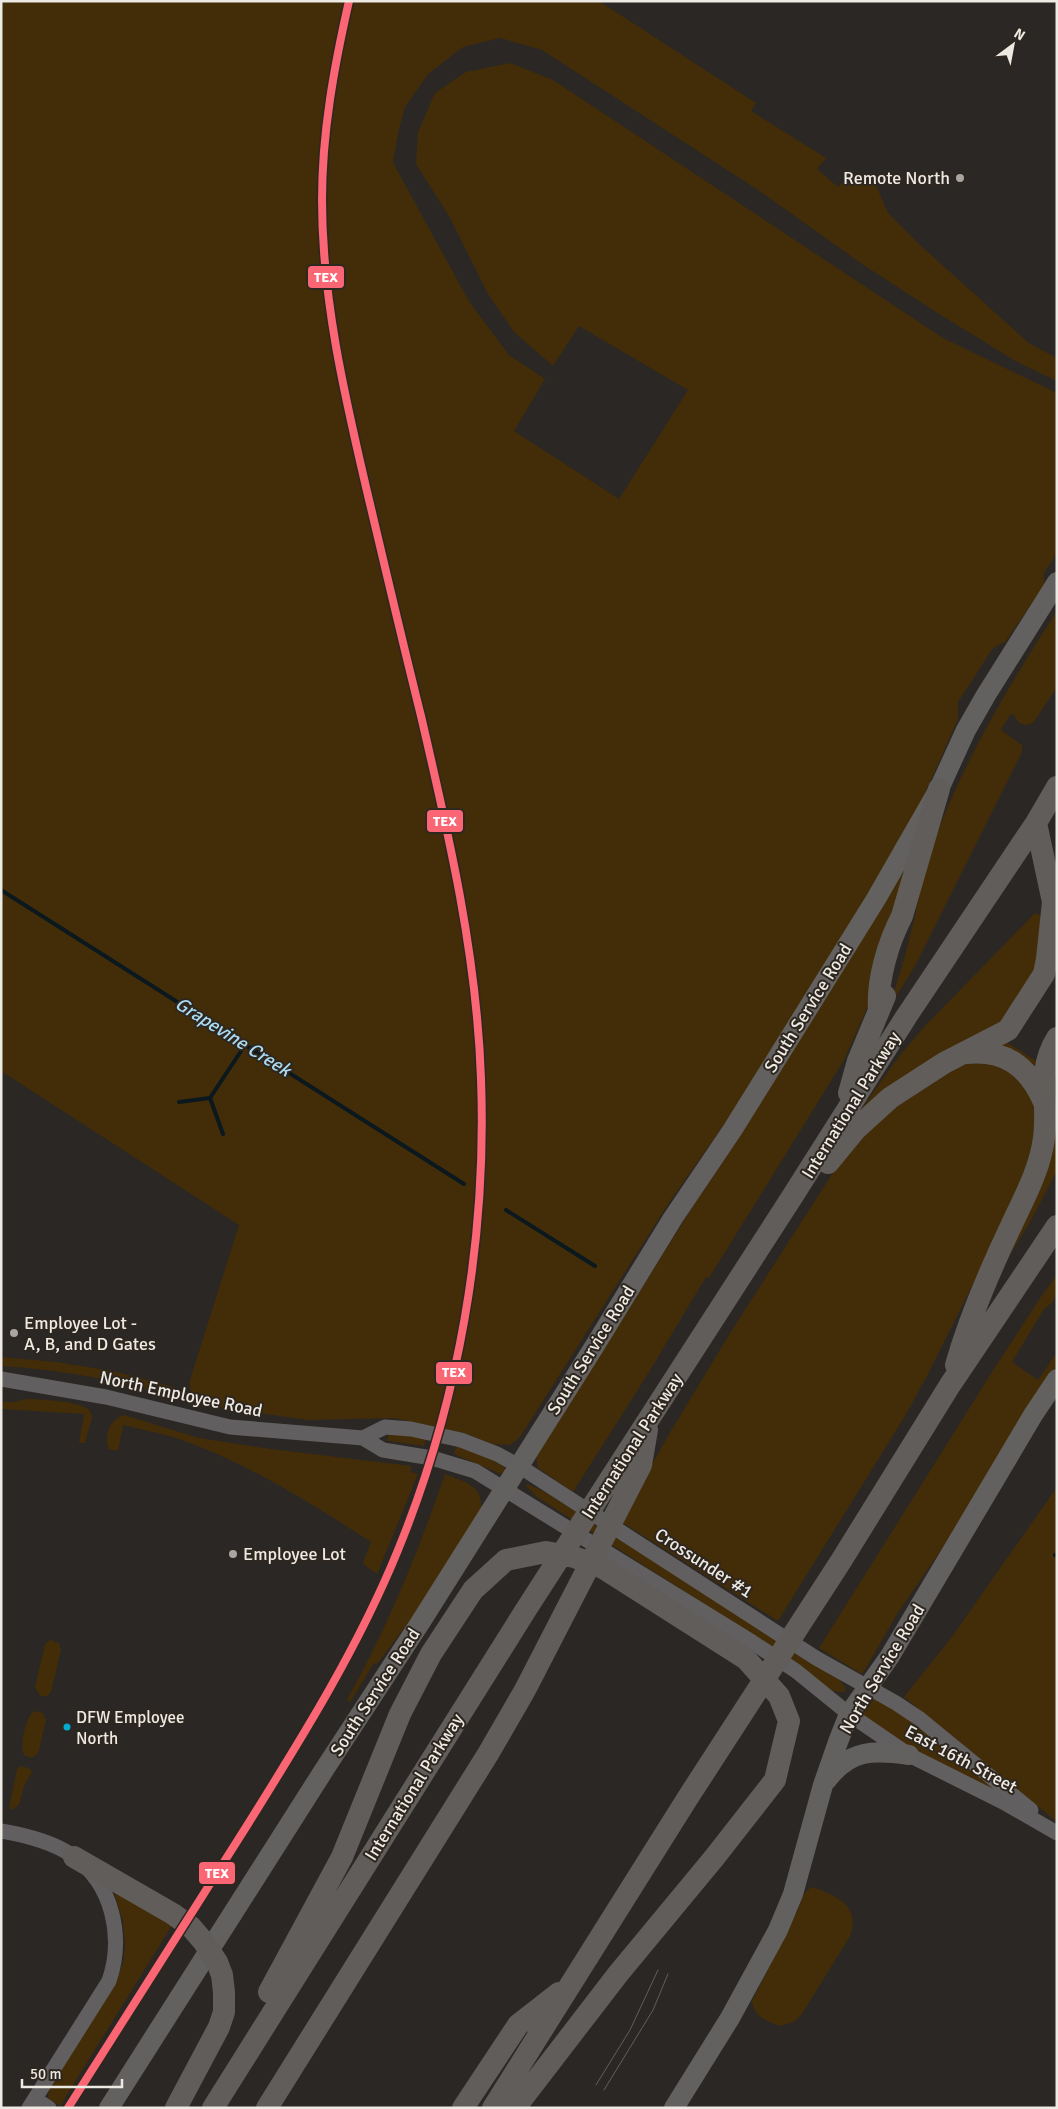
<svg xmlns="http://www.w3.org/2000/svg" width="1058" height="2109" font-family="Signika,sans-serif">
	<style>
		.green { fill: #432d08 }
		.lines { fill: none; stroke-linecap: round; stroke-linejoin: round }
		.stream { stroke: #0b181e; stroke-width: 4 }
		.minor { stroke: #615f60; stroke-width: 15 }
		.major { stroke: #636060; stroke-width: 20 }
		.highway { stroke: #605d5b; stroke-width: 22 }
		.tram { stroke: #615e5d; stroke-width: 1 }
		.rail-1-casing { stroke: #2e2720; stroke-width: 11 }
		.rail-1 { stroke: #fa6674; stroke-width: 8 }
		.poi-dot { fill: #a9a5a0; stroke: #2e2720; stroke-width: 2 }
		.bus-dot { fill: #00a9ce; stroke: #2e2720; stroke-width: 2 }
		.labels { text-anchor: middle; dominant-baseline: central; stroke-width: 4; stroke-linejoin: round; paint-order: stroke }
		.bus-label { font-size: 17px; fill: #ede9e3; stroke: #2e2720; text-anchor: start }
		.poi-label { font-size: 18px; fill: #ede9e3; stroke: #2e2720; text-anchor: start }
		.street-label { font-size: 18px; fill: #ede9e3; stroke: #2e2720 }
		.water-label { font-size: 19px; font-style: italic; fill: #aadaf2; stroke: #2e2720 }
		.line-badge { stroke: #2e2720; stroke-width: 2 }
		.badge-label { font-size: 14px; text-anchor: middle; font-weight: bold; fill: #fff }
	</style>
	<rect width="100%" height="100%" fill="#2a2724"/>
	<path class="green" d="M 1,1 L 599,1 L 756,103 L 751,111 L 826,158 L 817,169 L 838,187 L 851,173 L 875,183 L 888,213 L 920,245 L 1030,344 L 1057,358 L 1057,381 L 1019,363 L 939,314 L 862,264 L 758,190 L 542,50 L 500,38 L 463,47 L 428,74 L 405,107 L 399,129 L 393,162 L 403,181 L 470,303 L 509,355 L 545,379 L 514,431 L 619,499 L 688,390 L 579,326 L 553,366 L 514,332 L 488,294 L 449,216 L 416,164 L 418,132 L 435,93 L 466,72 L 510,63 L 553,80 L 943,338 L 1057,393 L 1057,553 L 1044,573 L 1044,585 L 1005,642 L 993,648 L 958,702 L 958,719 L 921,802 L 897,848 L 742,1099 L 672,1198 L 520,1437 L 510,1445 L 492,1444 L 468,1434 L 394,1418 L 307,1420 L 205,1405 L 193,1399 L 189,1383 L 239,1225 L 1,1071 Z
		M 1057,611 L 1057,687 L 1033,723 C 1023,727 1017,724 1014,714 L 1011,714 L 1002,728 L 1001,730 L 1022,745 L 1022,752 L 915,966 L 892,1003 L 890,1002 C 901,973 909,942 916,911 C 920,891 923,872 930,852 C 961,765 1007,688 1057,611 Z
		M 901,874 L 904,876 L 868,1006 L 844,1060 L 709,1278 L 706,1277 L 649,1372 L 573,1492 L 538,1468 L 536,1457 Z
		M 1035,913 L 1045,917 L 1042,962 L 999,1031 L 868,1111 L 862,1108 L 900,1055 L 925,1026 Z
		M 1005,1041 L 1039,1063 L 1039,1077 L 992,1048 Z
		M 1057,1055 L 1057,1171 L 1030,1222 L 1003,1266 Z
		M 979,1060 L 1011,1068 L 1032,1094 L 1038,1117 L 1035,1140 L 1016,1198 L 927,1376 L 905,1416 L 778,1621 L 620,1521 L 669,1434 L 732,1330 L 843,1157 L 893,1105 L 962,1065 Z
		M 1057,1275 C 1057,1292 1058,1300 1044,1309 L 1012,1362 L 1038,1380 L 1057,1352 L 1057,1365 L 939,1553 L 897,1614 L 863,1673 L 860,1673 L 819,1648 L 992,1372 L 1040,1298 Z
		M 1,1357 L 56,1362 L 113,1371 L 174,1387 C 164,1395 152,1391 141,1388 C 95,1376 49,1369 1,1366 Z
		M 25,1399 C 39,1399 75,1401 86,1408 C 90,1410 92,1414 92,1418 L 85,1443 L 79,1443 L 84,1414 L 1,1409 L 1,1402 L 15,1402 Z
		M 124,1415 L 199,1438 L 271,1449 L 411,1466 L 411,1472 L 418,1474 L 377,1574 L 366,1566 L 363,1563 L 371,1542 C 312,1504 246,1462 179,1439 C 161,1433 142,1430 123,1425 L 118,1451 L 109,1449 C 103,1437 110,1418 124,1415 Z
		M 389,1434 L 426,1438 L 424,1446 L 389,1441 L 387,1438 Z
		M 456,1446 C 468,1451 499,1460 506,1470 L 501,1474 L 454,1454 Z
		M 445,1474 C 465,1482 486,1486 480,1513 L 426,1599 L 377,1664 L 374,1663 L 350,1702 L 347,1700 C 388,1626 417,1555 445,1474 Z
		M 527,1484 L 543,1491 L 839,1679 L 845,1687 L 845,1692 C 828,1695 808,1672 795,1662 L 537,1497 L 526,1486 Z
		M 1057,1487 L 1057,1822 L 904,1697 L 951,1638 Z
		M 50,1640 L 59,1643 L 61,1650 L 51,1692 L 47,1696 L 40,1696 L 35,1687 L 45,1644 Z
		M 875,1697 L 930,1734 L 1003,1794 L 900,1744 L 861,1717 Z
		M 34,1711 L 43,1713 L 46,1720 L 38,1754 L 31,1758 L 24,1755 C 19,1746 26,1716 34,1711 Z
		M 20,1766 L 29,1768 L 32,1772 L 24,1786 L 19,1805 L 11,1810 L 9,1808 L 17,1769 Z
		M 111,1884 L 174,1922 L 60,2106 L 48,2098 L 49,2090 L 115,1984 L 123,1963 L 125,1946 L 123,1921 Z
		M 813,1887 C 837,1896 861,1906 850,1936 L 802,2014 L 794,2022 L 779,2026 C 767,2021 753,2016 752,2001 L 798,1910 C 801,1901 803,1890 813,1887 Z"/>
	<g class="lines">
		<path class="stream" d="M 1,890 L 464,1184
			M 210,1098 L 223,1134
			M 179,1102 L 210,1098 L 245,1045
			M 506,1210 L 595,1266
			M 1055,1555 L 1057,1556"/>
		<path class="minor" d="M 1,1379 L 106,1397 L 230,1427 L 363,1438 L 383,1450 L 432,1458 L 475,1471 L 752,1642 L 796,1671 L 849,1714 L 909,1755 L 1003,1802 L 1057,1833
			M 363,1438 L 385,1427 L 411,1429 L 461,1440 L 497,1454 L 519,1466 L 816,1658 L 896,1703 L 920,1719 L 1031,1810
			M 1,1831 C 25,1835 53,1842 73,1856 C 113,1884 124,1937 109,1981 L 29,2108
			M 35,2099 L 49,2108"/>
		<path class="major" d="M 826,1781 C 850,1749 873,1750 909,1755
			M 109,2108 L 324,1770 L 420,1623 L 594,1347 L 673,1218 L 733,1129 L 876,899 L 939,789 L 966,730 L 986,695 L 1057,582
			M 674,2108 L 730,2018 L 778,1930 L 793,1894 L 823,1785 L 838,1742 L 849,1714 L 890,1656 L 1033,1415 L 1057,1379"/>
		<path class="highway" d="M 879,1010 C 877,980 888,943 902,916 L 939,789
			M 966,1053 C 1005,1049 1028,1066 1044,1102
			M 849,1093 L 858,1061 L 885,996
			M 828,1163 L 856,1129 L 890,1098 L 944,1063 L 1008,1030 L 1044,974 L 1047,959 L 1053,902 L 1036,823
			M 956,1365 C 970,1316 990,1270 1012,1224 C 1025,1196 1040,1169 1044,1138 C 1049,1101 1036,1072 1057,1038
			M 74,1857 L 173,1914 L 191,1927 L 203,1941 L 217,1962 L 222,1975 L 224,1992 L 224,2012 L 219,2027 L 176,2108
			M 269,1992 L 342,1857 L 400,1714 L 431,1654 L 473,1590 L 506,1560 L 546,1552 L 574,1557 L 603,1568 L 746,1659 L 779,1696 L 789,1721 L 775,1780 L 714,1858 L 618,1974 L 515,2108
			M 213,2108 L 527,1608 L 792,1197 L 906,1017 L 1036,823 L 1057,787
			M 267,2108 L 488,1754 L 525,1690 L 641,1465 L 647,1430
			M 463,2108 L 518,2025 L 559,1993
			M 493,2108 L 687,1799 L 841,1561 L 950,1385 L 1057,1226"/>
		<path class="tram" d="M 596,2085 L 630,2030 L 658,1970
			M 604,2090 L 653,2010 L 668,1974"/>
		<g class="rail-1-casing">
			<path id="rail-1" d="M 68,2108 C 128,2013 188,1919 248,1824 C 303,1736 359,1646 398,1550 C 459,1401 487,1239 481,1079 C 477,956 449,836 421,716 C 402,640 384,563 366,487 C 344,393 322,298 322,200 C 322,133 334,67 349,1"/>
		</g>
		<use href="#rail-1" class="rail-1"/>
	</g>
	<g class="poi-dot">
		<circle cx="960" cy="178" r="5"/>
		<circle cx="14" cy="1333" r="5"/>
		<circle cx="233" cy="1554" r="5"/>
	</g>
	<circle class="bus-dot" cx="67" cy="1727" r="4.5"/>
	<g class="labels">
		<g class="bus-label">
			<text x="76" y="1717">DFW Employee<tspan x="76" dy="21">North</tspan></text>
		</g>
		<g class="poi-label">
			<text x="950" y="178" text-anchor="end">Remote North</text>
			<text x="24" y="1323">Employee Lot -<tspan x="24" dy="21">A, B, and D Gates</tspan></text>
			<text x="243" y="1554">Employee Lot</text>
		</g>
		<g class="street-label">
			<text transform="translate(808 1008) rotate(-58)">South Service Road</text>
			<text transform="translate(851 1105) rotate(-58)">International Parkway</text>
			<text transform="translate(591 1350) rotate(-58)">South Service Road</text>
			<text transform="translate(181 1394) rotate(12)">North Employee Road</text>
			<text transform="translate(632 1446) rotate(-57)">International Parkway</text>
			<text transform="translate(704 1563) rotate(33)">Crossunder #1</text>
			<text transform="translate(882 1669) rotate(-59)">North Service Road</text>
			<text transform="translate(375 1692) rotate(-57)">South Service Road</text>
			<text transform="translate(961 1759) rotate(28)">East 16th Street</text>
			<text transform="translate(414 1787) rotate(-58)">International Parkway</text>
		</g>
		<g class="water-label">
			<text transform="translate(233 1037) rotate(32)">Grapevine Creek</text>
		</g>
	</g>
	<g class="line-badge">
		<rect x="307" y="265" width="38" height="24" rx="5" fill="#fa6674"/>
		<rect x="426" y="809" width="38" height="24" rx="5" fill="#fa6674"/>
		<rect x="435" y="1361" width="38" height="24" rx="5" fill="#fa6674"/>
		<rect x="198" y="1861" width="38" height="24" rx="5" fill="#fa6674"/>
	</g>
	<g class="badge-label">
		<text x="326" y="282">TEX</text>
		<text x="445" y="826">TEX</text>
		<text x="454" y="1377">TEX</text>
		<text x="217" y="1878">TEX</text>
	</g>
	<rect width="1058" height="2109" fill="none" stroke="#ede9e3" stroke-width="5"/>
	<g transform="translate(1013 45) rotate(32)" stroke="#2e2720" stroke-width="4" paint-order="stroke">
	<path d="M0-4L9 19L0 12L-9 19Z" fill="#ede9e3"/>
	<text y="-8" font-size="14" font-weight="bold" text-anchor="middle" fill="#ede9e3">N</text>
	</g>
	<path d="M22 2079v8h100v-8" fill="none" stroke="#ede9e3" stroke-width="2.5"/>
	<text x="30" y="2079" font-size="15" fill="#ede9e3" stroke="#2e2720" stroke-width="4" paint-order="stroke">50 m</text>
</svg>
